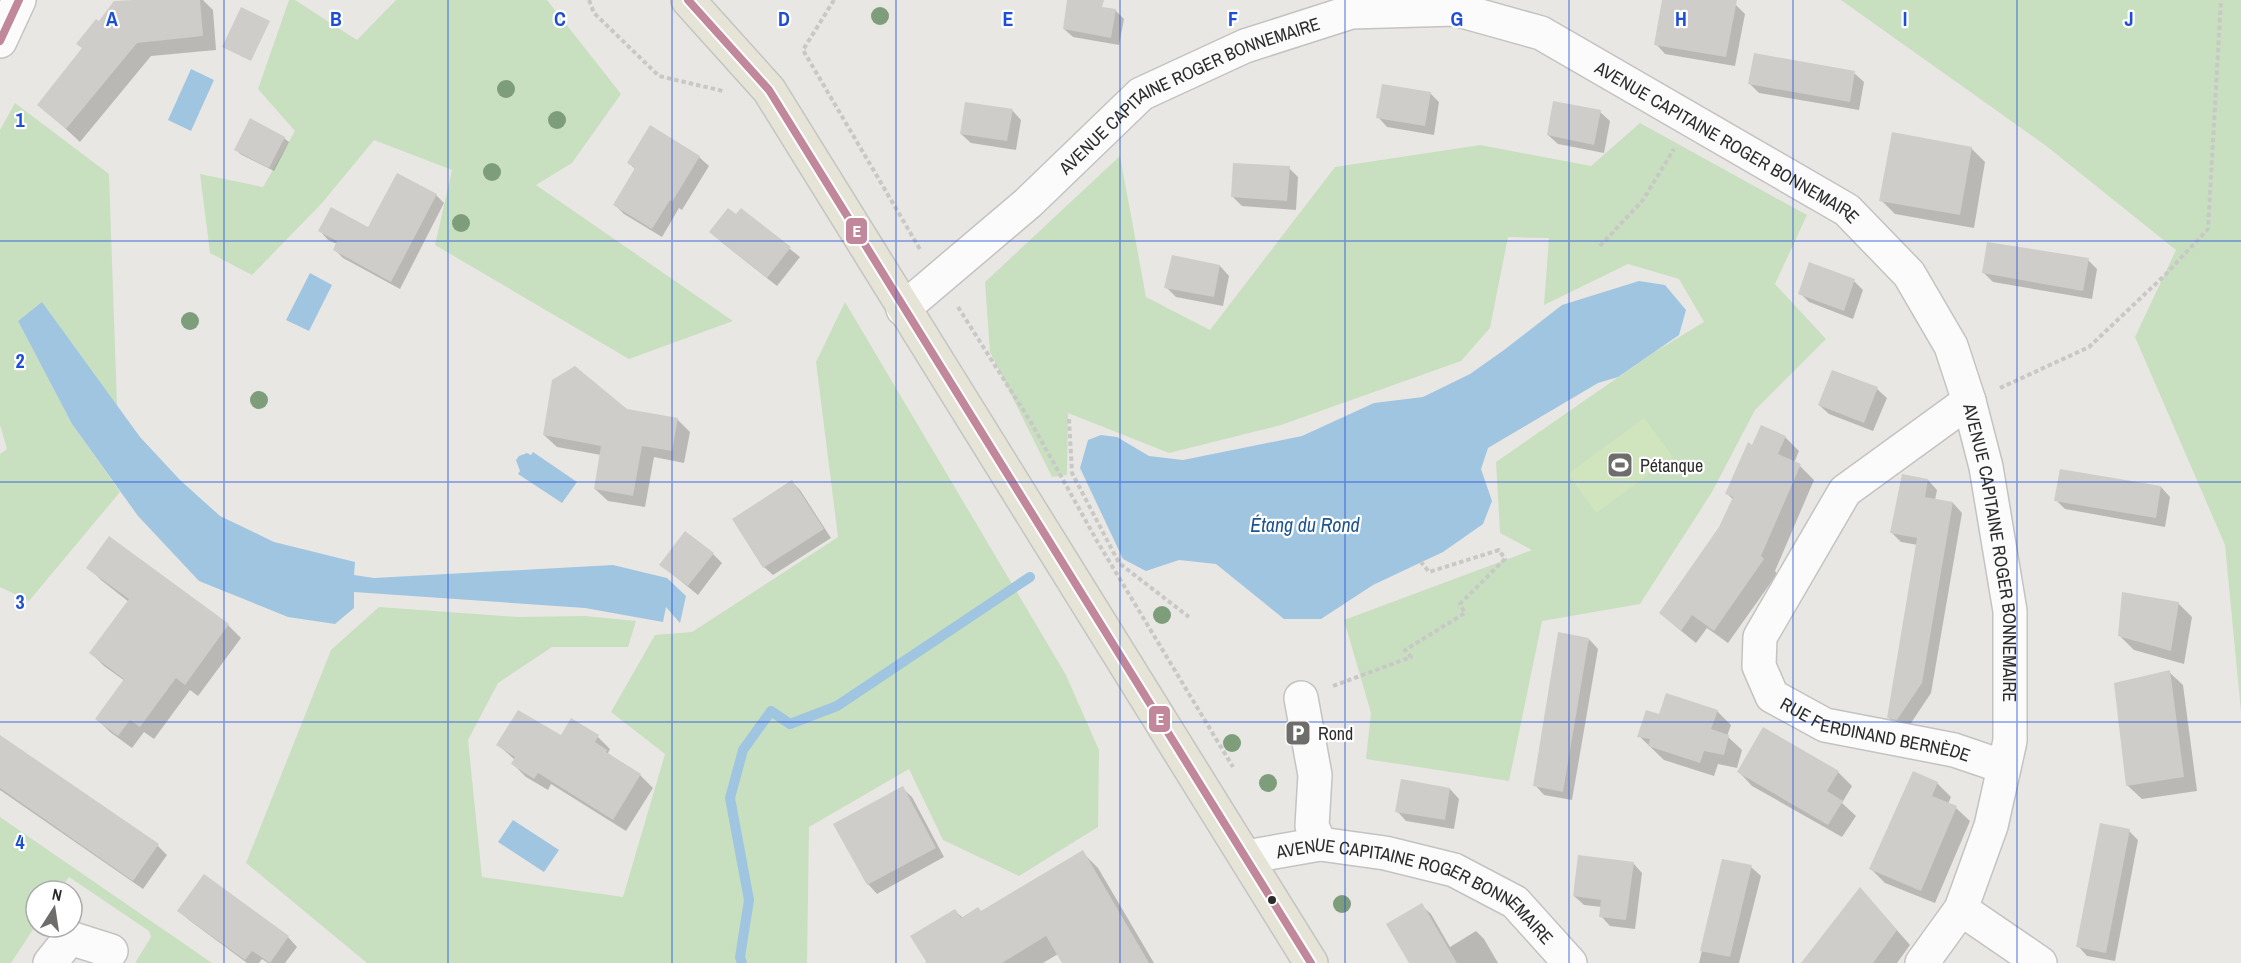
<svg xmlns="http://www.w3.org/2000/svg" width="2241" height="963" font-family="'Archivo Narrow',sans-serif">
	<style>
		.green { fill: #c8e0c0 }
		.pitch { fill: #d0e4be }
		.water { fill: #a0c5e1 }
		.shadow { fill: #0003 }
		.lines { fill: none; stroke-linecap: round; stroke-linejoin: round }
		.stream { stroke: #a0c5e1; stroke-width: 10 }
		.building { fill: #cecdca }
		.minor-casing { stroke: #c4c3c2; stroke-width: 36 }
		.major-casing { stroke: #c5c4c2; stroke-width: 36 }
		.path { stroke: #c8c8c7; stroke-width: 4; stroke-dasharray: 4.5 3; stroke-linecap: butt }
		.minor { stroke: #fcfbfb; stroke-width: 33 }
		.major { stroke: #e5e4d7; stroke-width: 33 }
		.bus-1-casing { stroke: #fff; stroke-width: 12 }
		.bus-1 { stroke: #c0889a; stroke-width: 8 }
		.tree { fill: #7e9d7a }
		.grid { fill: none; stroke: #1d4ed8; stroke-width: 1.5; stroke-opacity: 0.55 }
		.bus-dot { fill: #2c2c2c; stroke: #fff; stroke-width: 2 }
		.labels { text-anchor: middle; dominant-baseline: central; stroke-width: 4.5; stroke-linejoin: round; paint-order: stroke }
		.street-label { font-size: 18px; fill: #2c2c2c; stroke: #fff }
		.poi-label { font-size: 18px; fill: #2c2c2c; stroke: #fff; text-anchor: start }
		.water-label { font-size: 20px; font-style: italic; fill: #1e558d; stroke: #fff }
		.grid-label { font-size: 20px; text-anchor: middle; font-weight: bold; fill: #1d4ed8; stroke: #fff; stroke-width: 4.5; stroke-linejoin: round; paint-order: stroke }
		.line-badge { stroke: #fff; stroke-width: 2 }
		.badge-label { font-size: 16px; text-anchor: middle; font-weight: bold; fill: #fff }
	</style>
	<rect width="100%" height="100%" fill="#e9e7e3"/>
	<path class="green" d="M 289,0 L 295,0 L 357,40 L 396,0 L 547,0 L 621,94 L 572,163 L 536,185 L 733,321 L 629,359 L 435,245 L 452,170 L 374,140 L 322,203 L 252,275 L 210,253 L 200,174 L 263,187 L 295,131 L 258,89 Z
		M 1841,0 L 2241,0 L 2241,712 L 2225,545 L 2135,337 L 2176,250 L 2045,145 Z
		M 15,103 L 109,174 L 117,406 L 42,303 L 18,321 L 72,424 L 120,492 L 29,601 L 0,587 L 0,454 L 7,449 L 0,425 L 0,130 Z
		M 1640,123 L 1807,215 L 1775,284 L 1826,339 L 1755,410 L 1712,492 L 1640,604 L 1542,621 L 1509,781 L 1366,759 L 1371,713 L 1344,620 L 1532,550 L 1500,533 L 1496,462 L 1653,353 L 1704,322 L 1679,279 L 1628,264 L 1544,305 L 1549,238 L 1508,237 L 1490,328 L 1461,361 L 1281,425 L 1169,453 L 1068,413 L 1067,475 L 1052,477 L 990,352 L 985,282 L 1120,156 L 1146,297 L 1210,330 L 1335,167 L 1480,145 L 1591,166 Z
		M 845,302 L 1066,675 L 1099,750 L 1098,827 L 1019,876 L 943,840 L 909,769 L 809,827 L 807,963 L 367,963 L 246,863 L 331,650 L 379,607 L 517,617 L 585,616 L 636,621 L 628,647 L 552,647 L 498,683 L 468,740 L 482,877 L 623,897 L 665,754 L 611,712 L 655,635 L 692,632 L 838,537 L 816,362 Z
		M 0,817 L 212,963 L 135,963 L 151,937 L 149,931 L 69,877 L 59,891 L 36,891 L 36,925 L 11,963 L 0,963 Z"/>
	<path class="pitch" d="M 1644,418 L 1673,457 L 1596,513 L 1568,474 Z"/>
	<path class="water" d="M 191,69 L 214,80 L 191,131 L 168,120 Z
		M 310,273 L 332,285 L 309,331 L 286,320 Z
		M 1639,281 L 1665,285 L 1686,310 L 1679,335 L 1618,377 L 1598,383 L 1488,448 L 1481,469 L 1492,501 L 1483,524 L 1443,552 L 1373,585 L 1321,619 L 1284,619 L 1216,564 L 1179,560 L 1146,571 L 1123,559 L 1080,468 L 1088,440 L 1101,435 L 1117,437 L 1149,456 L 1183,460 L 1302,436 L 1374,403 L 1423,397 L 1470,374 L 1504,350 L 1562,305 Z
		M 42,302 L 140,437 L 180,480 L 220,516 L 274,542 L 355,562 L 354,575 L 374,578 L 613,565 L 667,578 L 686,596 L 680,623 L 666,607 L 663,622 L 585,608 L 354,592 L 354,608 L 335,624 L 288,617 L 199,581 L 138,516 L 72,424 L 18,321 Z
		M 533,452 L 577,482 L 562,503 L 518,474 L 520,471 L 516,460 L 519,456 L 527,453 L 531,455 Z
		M 513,820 L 559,850 L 544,872 L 498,842 Z"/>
	<path class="shadow" d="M 152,0 L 203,0 L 213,10 L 216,50 L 151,56 L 80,142 L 39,104 L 83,49 L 99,23 Z
		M 1663,0 L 1710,0 L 1735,4 L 1745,14 L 1735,66 L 1665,54 L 1656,44 Z
		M 1115,10 L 1124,19 L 1119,45 L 1073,37 L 1064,29 Z
		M 1854,73 L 1864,82 L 1859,110 L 1759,93 L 1750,84 Z
		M 1430,93 L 1439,102 L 1434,135 L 1387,127 L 1378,117 Z
		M 1012,110 L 1021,120 L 1016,150 L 971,143 L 961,134 Z
		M 1600,112 L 1610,121 L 1604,153 L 1558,144 L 1548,135 Z
		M 284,138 L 289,142 L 274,171 L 240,154 L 236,149 Z
		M 1971,148 L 1985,162 L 1974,228 L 1895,214 L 1881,200 Z
		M 699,157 L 709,166 L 682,210 L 679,208 L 662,237 L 624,214 L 615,205 L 636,170 L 629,163 Z
		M 1289,168 L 1298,177 L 1296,210 L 1242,206 L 1233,197 Z
		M 436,195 L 444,203 L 400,289 L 343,258 L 334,249 L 337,244 L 328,240 L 320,231 L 369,229 Z
		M 741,210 L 800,257 L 777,286 L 720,241 Z
		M 1173,256 L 1220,266 L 1229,276 L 1223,306 L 1176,297 L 1166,287 Z
		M 2088,260 L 2097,269 L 2092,299 L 1993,282 L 1983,272 Z
		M 1854,281 L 1863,290 L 1853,319 L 1809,302 L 1800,293 Z
		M 1877,389 L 1887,398 L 1873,431 L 1829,414 L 1819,405 Z
		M 626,411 L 677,419 L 690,432 L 684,463 L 654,457 L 645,507 L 608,501 L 595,489 L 601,455 L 557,447 L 544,435 Z
		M 1785,437 L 1799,451 L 1794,463 L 1800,466 L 1814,480 L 1775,571 L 1777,574 L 1728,643 L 1707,628 L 1696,643 L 1675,626 L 1734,500 L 1727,494 Z
		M 1928,480 L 1937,490 L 1935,500 L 1953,503 L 1962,513 L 1931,693 L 1907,729 L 1898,727 L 1888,717 L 1918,545 L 1901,542 L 1892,533 Z
		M 792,482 L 800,490 L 831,538 L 773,575 L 764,567 Z
		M 2161,487 L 2170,497 L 2165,527 L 2065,509 L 2056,500 Z
		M 713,554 L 722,563 L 698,595 L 661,565 Z
		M 88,567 L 228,625 L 241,638 L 198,696 L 190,690 L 154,739 L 144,732 L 132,748 L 110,732 L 97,719 L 125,681 L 104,666 L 91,653 L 129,602 L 101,580 Z
		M 2178,603 L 2192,617 L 2184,664 L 2134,650 L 2120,636 Z
		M 1589,639 L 1598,649 L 1572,800 L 1544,795 L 1535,785 Z
		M 2169,672 L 2183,685 L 2197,791 L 2142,799 L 2128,786 Z
		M 1717,711 L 1731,725 L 1727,736 L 1742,750 L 1737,768 L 1718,764 L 1714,776 L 1664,760 L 1639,736 L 1660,716 Z
		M 1764,729 L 1838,772 L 1852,786 L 1842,803 L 1856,816 L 1842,837 L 1752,786 L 1739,772 Z
		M 0,737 L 158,846 L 167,855 L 143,889 L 0,790 Z
		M 562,737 L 598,737 L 610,749 L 608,753 L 614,759 L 640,775 L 653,788 L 626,831 L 551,784 L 548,790 L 526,777 L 513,764 L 515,760 L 498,745 Z
		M 1937,783 L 1951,797 L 1948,804 L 1956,808 L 1970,821 L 1935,903 L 1885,883 L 1871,869 Z
		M 902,788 L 912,797 L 944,857 L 877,894 L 868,884 Z
		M 1450,789 L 1459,799 L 1454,829 L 1406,821 L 1397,811 Z
		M 2129,831 L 2138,840 L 2115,961 L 2087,956 L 2078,946 Z
		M 1082,852 L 1098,868 L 1154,963 L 1064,963 L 1058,954 L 1043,963 L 925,963 L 928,961 L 955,911 L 963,918 L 981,912 Z
		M 1724,860 L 1751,867 L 1761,876 L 1739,963 L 1699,963 Z
		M 1633,863 L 1642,873 L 1635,929 L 1610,926 L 1601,916 L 1602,907 L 1584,905 L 1574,896 Z
		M 1873,903 L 1910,945 L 1897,963 L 1803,963 Z
		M 1421,905 L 1431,914 L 1450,947 L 1476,931 L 1484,939 L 1498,963 L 1411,963 Z
		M 179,911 L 288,937 L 297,947 L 285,963 L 268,963 L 262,959 L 259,963 L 247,963 L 189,920 Z"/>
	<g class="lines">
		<path class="stream" d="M 742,963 L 740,957 L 749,900 L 730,798 L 743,750 L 771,711 L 790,724 L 837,706 L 1030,577"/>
	</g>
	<path class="building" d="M 133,0 L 200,0 L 203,36 L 137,43 L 66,129 L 37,105 L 82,48 L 76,44 L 96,19 L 99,21 L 114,1 Z
		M 1067,0 L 1104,0 L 1102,7 L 1116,9 L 1111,38 L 1063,29 Z
		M 1662,0 L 1737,0 L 1726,57 L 1654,45 Z
		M 241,7 L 270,21 L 251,61 L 222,47 Z
		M 1754,53 L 1855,71 L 1850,102 L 1748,84 Z
		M 1382,84 L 1431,92 L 1425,126 L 1376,118 Z
		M 1553,101 L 1601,110 L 1594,145 L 1547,135 Z
		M 965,102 L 1013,109 L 1007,141 L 960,134 Z
		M 250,118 L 285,137 L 269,168 L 234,150 Z
		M 650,125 L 700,156 L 672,202 L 670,200 L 652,229 L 613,205 L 635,168 L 627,163 Z
		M 1892,132 L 1972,147 L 1960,215 L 1879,201 Z
		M 1233,163 L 1290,166 L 1287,201 L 1231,197 Z
		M 397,173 L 437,194 L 391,282 L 333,250 L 337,241 L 318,231 L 331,207 L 368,227 Z
		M 728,208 L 736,214 L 741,208 L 791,247 L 767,278 L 709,232 Z
		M 1987,242 L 2089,258 L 2083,291 L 1982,273 Z
		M 1172,255 L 1220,265 L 1214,297 L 1164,288 Z
		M 1809,262 L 1855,279 L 1844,311 L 1798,294 Z
		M 575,366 L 627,409 L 678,418 L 672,451 L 642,446 L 633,496 L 594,489 L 601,446 L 543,435 L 552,380 Z
		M 1832,370 L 1878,387 L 1864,423 L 1818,405 Z
		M 1761,425 L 1786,436 L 1778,454 L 1801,464 L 1761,556 L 1764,559 L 1714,631 L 1692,615 L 1681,631 L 1659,613 L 1719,527 L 1733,497 L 1725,494 L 1748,442 L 1752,445 Z
		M 2060,469 L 2161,486 L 2156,518 L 2054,501 Z
		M 1902,474 L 1928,479 L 1925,497 L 1953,502 L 1922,683 L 1897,720 L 1887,718 L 1917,538 L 1890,533 Z
		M 792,480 L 824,529 L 763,568 L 732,519 Z
		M 685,531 L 714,553 L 688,586 L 659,565 Z
		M 109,536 L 229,624 L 185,685 L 176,678 L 140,727 L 130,720 L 118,736 L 95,719 L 124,679 L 89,653 L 129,599 L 86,568 Z
		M 2122,592 L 2179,602 L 2171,651 L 2118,636 Z
		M 1558,632 L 1589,638 L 1563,792 L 1533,786 Z
		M 2170,670 L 2184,777 L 2126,786 L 2114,683 Z
		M 1666,693 L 1718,710 L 1711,729 L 1729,735 L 1724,755 L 1704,751 L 1700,763 L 1648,746 L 1650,739 L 1637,737 L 1646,710 L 1659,714 Z
		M 518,710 L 561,735 L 571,718 L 599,735 L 595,742 L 607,750 L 606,752 L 641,774 L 613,820 L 538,773 L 534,779 L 511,764 L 515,757 L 496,745 Z
		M 1763,727 L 1839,771 L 1827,791 L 1843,801 L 1828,825 L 1737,772 Z
		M 0,735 L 159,844 L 133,881 L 0,788 Z
		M 1913,771 L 1938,782 L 1932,796 L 1957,806 L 1921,891 L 1869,869 Z
		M 1401,779 L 1450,788 L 1445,820 L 1395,812 Z
		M 903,786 L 936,848 L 867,885 L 833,824 Z
		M 2100,823 L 2130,829 L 2106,953 L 2076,947 Z
		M 1083,850 L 1149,963 L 1062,963 L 1046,936 L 1002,963 L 927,963 L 910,936 L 955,909 L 961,918 L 978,907 L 981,911 Z
		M 1578,855 L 1634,862 L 1626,920 L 1599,917 L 1601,900 L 1573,896 Z
		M 1722,859 L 1752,865 L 1730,957 L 1700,951 Z
		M 204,874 L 289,936 L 270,963 L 252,951 L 245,960 L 177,911 Z
		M 1860,887 L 1897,930 L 1873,963 L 1801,963 Z
		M 1422,903 L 1457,963 L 1409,963 L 1386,924 Z"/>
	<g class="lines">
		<g class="minor-casing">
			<g id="minor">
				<path d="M 0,41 L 19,0"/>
				<path id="s1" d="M 903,309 L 1028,203 L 1141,94 L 1245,46 L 1351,12 L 1455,9 L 1541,33 L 1847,210 L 1909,274 L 1951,346 L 1969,401 L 1986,467 L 2010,611 L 2010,741 L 1991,826 L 1961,909 L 1922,963"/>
				<path id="s2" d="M 1969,401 L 1845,491 L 1760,637 L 1759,666 L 1772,696 L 1825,725 L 1954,750 L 2004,767"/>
				<path d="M 1301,698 L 1315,775 L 1312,826 L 1320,844"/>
				<path id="s3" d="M 1246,857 L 1320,844 L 1385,853 L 1454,870 L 1515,902 L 1570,963"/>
				<path d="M 1961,909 L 2040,963"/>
				<path d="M 50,963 L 70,938 L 111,951"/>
			</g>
		</g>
		<g class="major-casing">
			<path id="major" d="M 688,0 L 769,90 L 1311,963"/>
		</g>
		<path class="path" d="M 589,0 L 594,13 L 659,76 L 723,91
			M 834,0 L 803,50 L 921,251
			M 1600,246 L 1643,200 L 1674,149
			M 958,307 L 1032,424 L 1097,541 L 1233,767
			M 2000,388 L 2089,347 L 2165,275 L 2208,229 L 2221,0
			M 1069,419 L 1072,473 L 1119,563 L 1189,617
			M 1333,686 L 1411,657 L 1405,650 L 1465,613 L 1460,604 L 1505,559 L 1499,550 L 1429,572 L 1421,562"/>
		<use href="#minor" class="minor"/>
		<use href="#major" class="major"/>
		<g class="bus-1-casing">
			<path id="bus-1" d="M 688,0 L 769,90 L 1311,963
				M 0,41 L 19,0"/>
		</g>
		<use href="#bus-1" class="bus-1"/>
	</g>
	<g class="tree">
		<circle cx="880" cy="16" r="9"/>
		<circle cx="506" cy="89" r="9"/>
		<circle cx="557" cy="120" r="9"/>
		<circle cx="492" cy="172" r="9"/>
		<circle cx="461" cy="223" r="9"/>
		<circle cx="190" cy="321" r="9"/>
		<circle cx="259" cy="400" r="9"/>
		<circle cx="1162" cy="615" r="9"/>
		<circle cx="1232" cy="743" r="9"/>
		<circle cx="1268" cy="783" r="9"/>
		<circle cx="1342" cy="904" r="9"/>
	</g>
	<path class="grid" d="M 224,0 L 224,963M 448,0 L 448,963M 672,0 L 672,963M 896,0 L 896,963M 1120,0 L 1120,963M 1345,0 L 1345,963M 1569,0 L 1569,963M 1793,0 L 1793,963M 2017,0 L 2017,963M 0,241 L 2241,241M 0,482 L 2241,482M 0,722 L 2241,722"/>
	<defs>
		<g id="stadium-square" transform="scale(1.35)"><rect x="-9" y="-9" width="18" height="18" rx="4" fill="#6e6d6c" stroke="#fff"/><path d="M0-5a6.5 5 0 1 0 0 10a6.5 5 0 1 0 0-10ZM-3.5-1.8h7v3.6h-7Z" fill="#fff"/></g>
		<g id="parking-square" transform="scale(1.35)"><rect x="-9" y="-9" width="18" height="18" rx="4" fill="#6e6d6c" stroke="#fff"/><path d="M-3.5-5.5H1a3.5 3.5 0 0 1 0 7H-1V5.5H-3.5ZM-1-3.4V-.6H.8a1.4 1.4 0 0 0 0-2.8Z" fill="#fff"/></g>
	</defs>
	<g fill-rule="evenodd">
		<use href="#stadium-square" x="1620" y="465"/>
		<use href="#parking-square" x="1298" y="733"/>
	</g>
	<circle class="bus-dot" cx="1272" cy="900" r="5"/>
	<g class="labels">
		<g class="street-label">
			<text stroke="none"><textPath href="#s1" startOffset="362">AVENUE CAPITAINE ROGER BONNEMAIRE</textPath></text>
			<text stroke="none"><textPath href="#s1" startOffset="956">AVENUE CAPITAINE ROGER BONNEMAIRE</textPath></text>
			<text stroke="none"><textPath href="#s1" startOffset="1478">AVENUE CAPITAINE ROGER BONNEMAIRE</textPath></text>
			<text stroke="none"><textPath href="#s2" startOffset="494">RUE FERDINAND BERNÈDE</textPath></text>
			<text stroke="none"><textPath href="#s3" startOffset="182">AVENUE CAPITAINE ROGER BONNEMAIRE</textPath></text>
		</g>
		<g class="poi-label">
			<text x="1640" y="465">Pétanque</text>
			<text x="1318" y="733">Rond</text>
		</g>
		<g class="water-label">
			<text x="1305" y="524">Étang du Rond</text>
		</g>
	</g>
	<g class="grid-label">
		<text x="112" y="26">A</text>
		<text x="336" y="26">B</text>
		<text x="560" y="26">C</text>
		<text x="784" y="26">D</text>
		<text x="1008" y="26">E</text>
		<text x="1233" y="26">F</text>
		<text x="1457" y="26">G</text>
		<text x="1681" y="26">H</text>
		<text x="1905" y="26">I</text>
		<text x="2129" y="26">J</text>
		<text x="20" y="127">1</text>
		<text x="20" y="368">2</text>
		<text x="20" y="609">3</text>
		<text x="20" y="849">4</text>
	</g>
	<g class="line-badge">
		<rect x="845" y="217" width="23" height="28" rx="6" fill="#c0889a"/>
		<rect x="1148" y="705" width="23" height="28" rx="6" fill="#c0889a"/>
	</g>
	<g class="badge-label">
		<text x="857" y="237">E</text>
		<text x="1160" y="725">E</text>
	</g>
	<g transform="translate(54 909) rotate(12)"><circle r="28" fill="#ffffff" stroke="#ababab" stroke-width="1.5"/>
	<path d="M0-4.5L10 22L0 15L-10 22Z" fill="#6e6d6c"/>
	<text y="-9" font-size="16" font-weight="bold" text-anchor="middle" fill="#2c2c2c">N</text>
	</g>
</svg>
